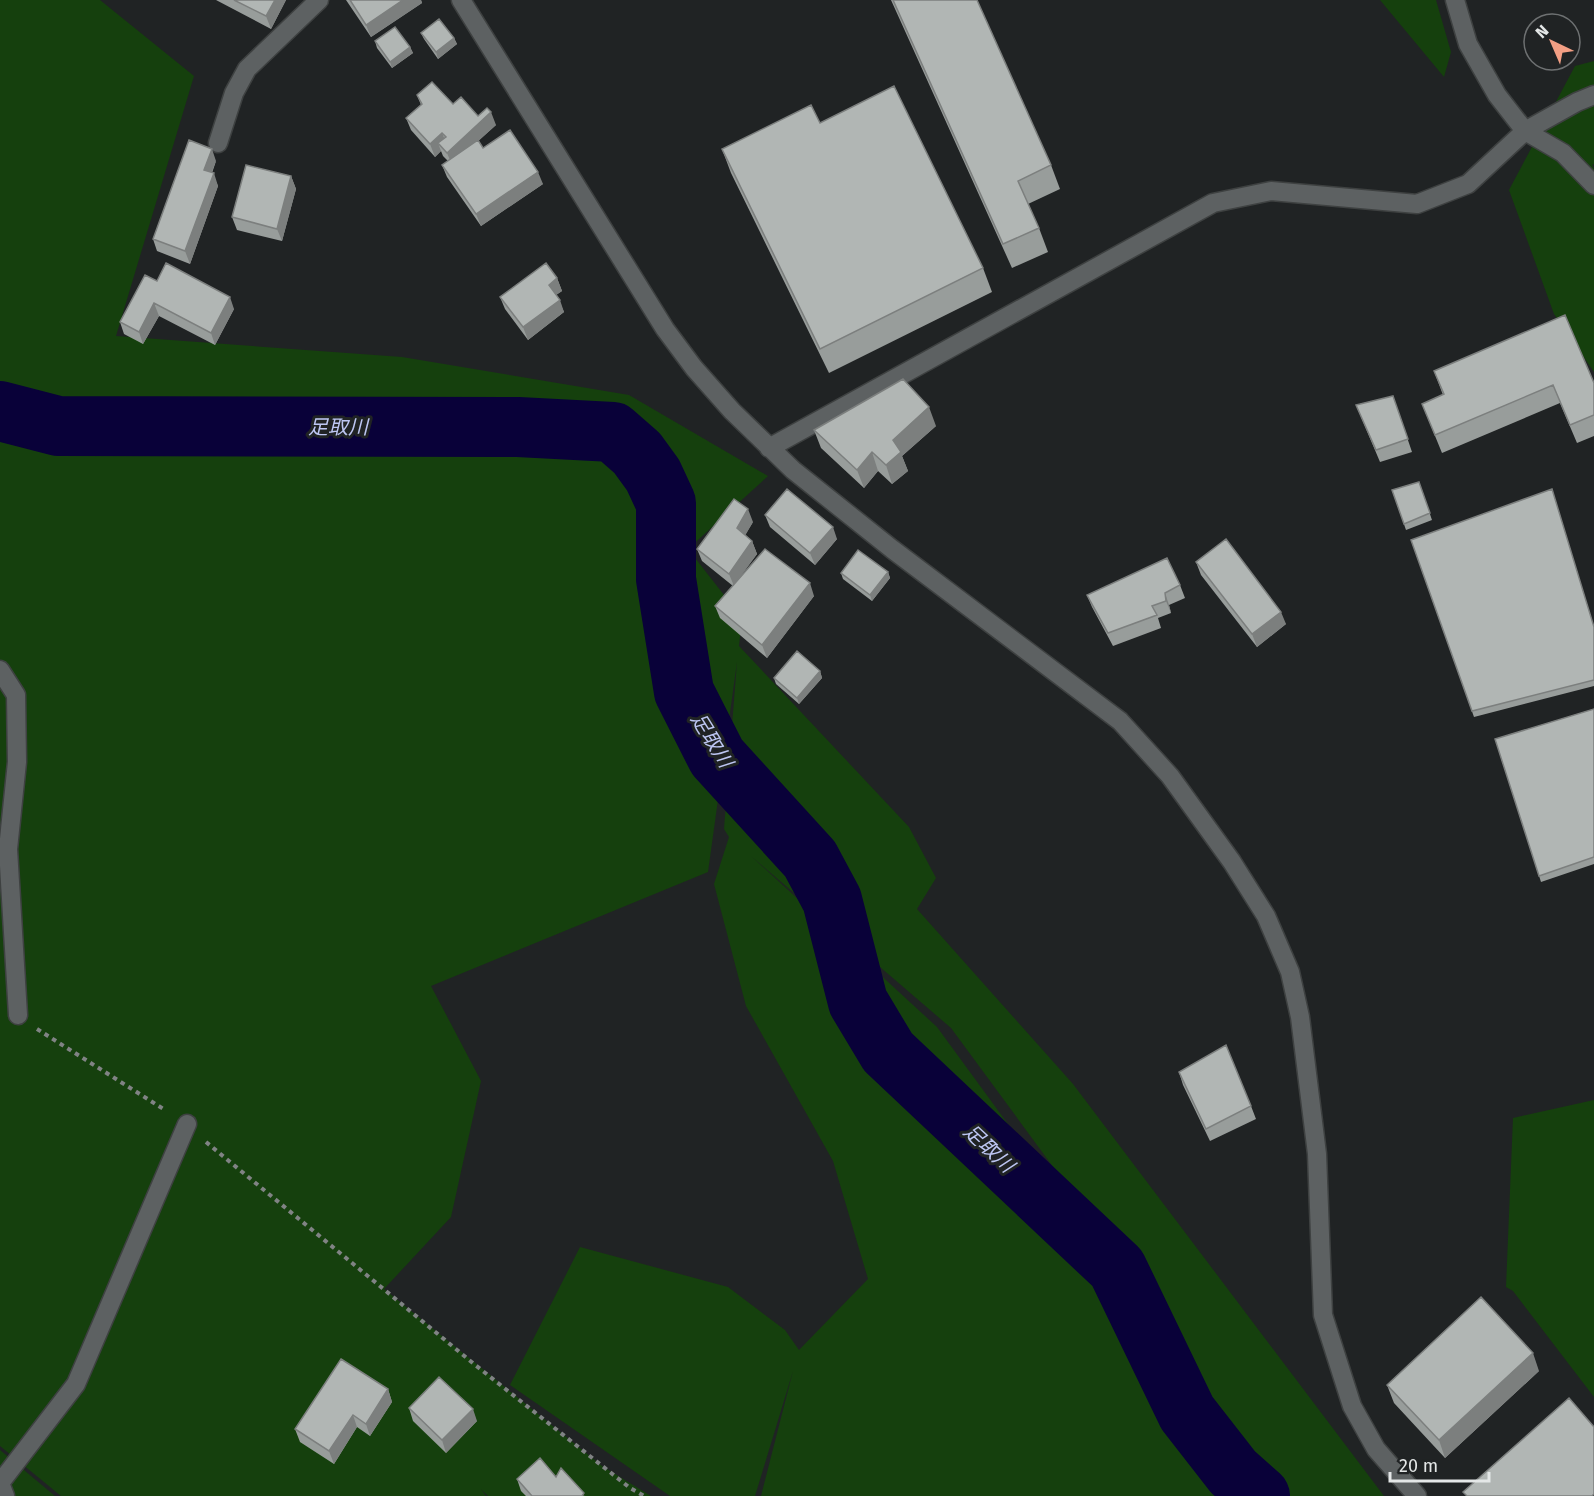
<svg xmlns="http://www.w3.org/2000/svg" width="1594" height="1496" font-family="'Fira Sans','Noto Sans JP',sans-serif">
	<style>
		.green { fill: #15400d }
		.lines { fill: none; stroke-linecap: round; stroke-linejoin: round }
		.river { stroke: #090139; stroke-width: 60 }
		.lane-casing { stroke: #3e4141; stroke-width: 21 }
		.street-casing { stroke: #3e4141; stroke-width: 21 }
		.path { stroke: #808384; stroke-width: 4; stroke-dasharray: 4.5 4.5; stroke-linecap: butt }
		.lane { stroke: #5d6162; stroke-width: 18 }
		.street { stroke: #5d6162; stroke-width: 18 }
		.wall { fill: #989d9b }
		.shaded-wall { fill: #7c7f7e }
		.building { fill: #b1b6b4; stroke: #7c7f7e; stroke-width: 1.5 }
		.labels { text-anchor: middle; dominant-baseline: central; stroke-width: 6; stroke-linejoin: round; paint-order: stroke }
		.water-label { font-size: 20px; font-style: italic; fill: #bdc6f2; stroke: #202324 }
	</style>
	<rect width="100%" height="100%" fill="#202324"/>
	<path class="green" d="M 0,0 L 100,0 L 194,76 L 116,336 L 402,357 L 629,395 L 768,476 L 688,549 L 742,618 L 739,646 L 909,827 L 936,878 L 917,909 L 1073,1084 L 1384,1496 L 1238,1496 L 1171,1375 L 1115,1251 L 951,1028 L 751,856 L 937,1027 L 1108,1261 L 1197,1463 L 1225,1496 L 761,1496 L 793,1371 L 755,1496 L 670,1496 L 510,1385 L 580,1247 L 728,1287 L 785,1330 L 799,1350 L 868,1279 L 833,1161 L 746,1006 L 714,884 L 729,837 L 724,829 L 737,662 L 708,872 L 431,986 L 481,1081 L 451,1217 L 384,1289 L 602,1466 L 651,1496 L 488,1496 L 481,1489 L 486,1496 L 61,1496 L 0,1446 Z
		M 1380,0 L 1436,0 L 1451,52 L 1444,77 Z
		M 1594,61 L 1594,165 L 1592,164 L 1594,169 L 1594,372 L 1554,314 L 1509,190 L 1575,66 Z
		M 1594,1100 L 1594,1397 L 1513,1291 L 1506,1287 L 1513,1118 Z
		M 0,1450 L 55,1496 L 0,1496 Z"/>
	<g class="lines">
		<path class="river" d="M 0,411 L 58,426 L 518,427 L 613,432 L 637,453 L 653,475 L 666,503 L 666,579 L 684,692 L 717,757 L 810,859 L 832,900 L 858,1002 L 888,1052 L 1117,1268 L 1187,1413 L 1233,1472 L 1260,1496"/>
		<g class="lane-casing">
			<path id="lane" d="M 218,143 L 234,93 L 247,69 L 319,0
				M 5,1496 L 0,1483 L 76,1384 L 187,1124"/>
		</g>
		<g class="street-casing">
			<path id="street" d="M 461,0 L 665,329 L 694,368 L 732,411 L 793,470 L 892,549 L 1120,721 L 1170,776 L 1232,862 L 1266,916 L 1290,972 L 1300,1017 L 1317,1154 L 1323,1315 L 1352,1406 L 1376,1449 L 1417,1496
				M 1455,0 L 1468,44 L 1497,95 L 1525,131 L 1563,153 L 1594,185
				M 769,448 L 1213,203 L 1271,191 L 1417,204 L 1468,184 L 1525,131 L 1577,102 L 1594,95
				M 0,670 L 16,695 L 17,762 L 8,849 L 18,1015"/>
		</g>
		<path class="path" d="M 37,1029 L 165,1110
			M 206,1142 L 474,1364 L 630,1488 L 644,1496"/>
		<use href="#lane" class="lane"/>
		<use href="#street" class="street"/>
	</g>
	<path class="wall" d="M 216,0 L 286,0 L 271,29 Z
		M 346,0 L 421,0 L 422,3 L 371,37 Z
		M 891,0 L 977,0 L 1051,165 L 1060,189 L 1028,204 L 1039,228 L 1048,252 L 1012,268 Z
		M 421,33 L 454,38 L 457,44 L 438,59 L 424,39 Z
		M 375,41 L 410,47 L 413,53 L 392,68 L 377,48 Z
		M 417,95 L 453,104 L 496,125 L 478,141 L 483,148 L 543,184 L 481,226 L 447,177 L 442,165 L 448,161 L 443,156 L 441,151 L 435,157 L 411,130 L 406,118 L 421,105 Z
		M 820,123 L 983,268 L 992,292 L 829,373 L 731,173 L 722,149 Z
		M 216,161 L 212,173 L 218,186 L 190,264 L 157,251 L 153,239 Z
		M 291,176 L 296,189 L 282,241 L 237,230 L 232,217 Z
		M 557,278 L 562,291 L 556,295 L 564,312 L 528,340 L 505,309 L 500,297 Z
		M 157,281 L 234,309 L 215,345 L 159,316 L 143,344 L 124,334 L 120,322 Z
		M 1434,371 L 1594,383 L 1594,436 L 1577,443 L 1560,403 L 1442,453 L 1422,404 L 1443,395 Z
		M 1393,396 L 1412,452 L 1380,462 L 1356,405 Z
		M 936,426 L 902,456 L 908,471 L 892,484 L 878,471 L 864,488 L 821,448 L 814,430 Z
		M 1419,482 L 1432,520 L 1406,530 L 1392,490 Z
		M 765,515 L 837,539 L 815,565 L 770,527 Z
		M 753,522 L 745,535 L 752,541 L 757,554 L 738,579 L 814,596 L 767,658 L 720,618 L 715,606 L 733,586 L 702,561 L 697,549 Z
		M 1411,540 L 1594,626 L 1594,686 L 1474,717 Z
		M 1196,562 L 1286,624 L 1257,647 L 1201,575 Z
		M 888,572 L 890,578 L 872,601 L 843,579 L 841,573 Z
		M 1180,585 L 1185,598 L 1169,605 L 1171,613 L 1158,618 L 1161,628 L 1113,646 L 1092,607 L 1087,595 Z
		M 820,671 L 822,678 L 799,704 L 776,684 L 774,678 Z
		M 1594,709 L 1594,864 L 1541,882 L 1495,739 Z
		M 1179,1072 L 1251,1106 L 1256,1119 L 1210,1141 L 1183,1085 Z
		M 1539,1371 L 1445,1458 L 1394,1403 L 1387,1385 Z
		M 388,1389 L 392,1402 L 370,1436 L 357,1427 L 334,1464 L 300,1442 L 295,1429 Z
		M 409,1408 L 477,1421 L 446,1453 L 413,1421 Z
		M 517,1479 L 585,1496 L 526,1496 L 521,1491 Z"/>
	<path class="shaded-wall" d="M 275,0 L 286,0 L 271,29 L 266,16 Z
		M 403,0 L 421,0 L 422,3 L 371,37 L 366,25 Z
		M 454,38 L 457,44 L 438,59 L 436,52 Z
		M 410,47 L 413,53 L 392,68 L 390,62 Z
		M 491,112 L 496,125 L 452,165 L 447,153 Z
		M 442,133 L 447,145 L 438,143 L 441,151 L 435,157 L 430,144 Z
		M 212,149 L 216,161 L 208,182 L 204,170 Z
		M 538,172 L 543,184 L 481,226 L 476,214 Z
		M 214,173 L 218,186 L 190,264 L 185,251 Z
		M 291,176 L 296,189 L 282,241 L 277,229 Z
		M 557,278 L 562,291 L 553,297 L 549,285 Z
		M 230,297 L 234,309 L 215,345 L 211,333 Z
		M 560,300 L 564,312 L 528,340 L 523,327 Z
		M 154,303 L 159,316 L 143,344 L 139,332 Z
		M 929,407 L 936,426 L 902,456 L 908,471 L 892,484 L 886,465 L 893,440 Z
		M 872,452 L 878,471 L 864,488 L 857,470 Z
		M 748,509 L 753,522 L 742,541 L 737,528 Z
		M 833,527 L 837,539 L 815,565 L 810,553 Z
		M 752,541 L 757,554 L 734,586 L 729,574 Z
		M 888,572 L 890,578 L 872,601 L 870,595 Z
		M 810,583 L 814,596 L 767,658 L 762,645 Z
		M 1165,593 L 1169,605 L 1171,613 L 1166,601 Z
		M 1281,612 L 1286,624 L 1257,647 L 1252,634 Z
		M 820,671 L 822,678 L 799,704 L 797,698 Z
		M 1533,1353 L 1539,1371 L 1445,1458 L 1439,1440 Z
		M 388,1389 L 392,1402 L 370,1436 L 366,1424 Z
		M 473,1409 L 477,1421 L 446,1453 L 442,1440 Z
		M 353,1415 L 357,1427 L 334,1464 L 329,1451 Z"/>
	<path class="building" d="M 234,0 L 275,0 L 266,16 Z
		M 350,0 L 403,0 L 366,25 Z
		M 893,0 L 977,0 L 1051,165 L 1018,181 L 1039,228 L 1003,244 Z
		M 439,19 L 454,38 L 436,52 L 421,33 Z
		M 395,27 L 410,47 L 390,62 L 375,41 Z
		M 432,82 L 453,104 L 461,97 L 478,116 L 487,108 L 491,112 L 447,153 L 438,143 L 446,137 L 442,133 L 430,144 L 406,118 L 422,104 L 417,95 Z
		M 894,86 L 983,268 L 820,349 L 722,149 L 811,105 L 820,123 Z
		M 510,130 L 538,172 L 476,214 L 442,165 L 478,140 L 483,148 Z
		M 189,140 L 212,149 L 204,170 L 214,173 L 185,251 L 153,239 Z
		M 246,165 L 291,176 L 277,229 L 232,217 Z
		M 166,263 L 230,297 L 211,333 L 154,303 L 139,332 L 120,322 L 145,275 L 157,281 Z
		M 546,263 L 557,278 L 549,285 L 560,300 L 523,327 L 500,297 Z
		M 1565,315 L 1594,383 L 1594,415 L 1570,425 L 1553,385 L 1435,435 L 1422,404 L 1444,394 L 1434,371 Z
		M 903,379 L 929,407 L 893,440 L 901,452 L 886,465 L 872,452 L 857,470 L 814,430 Z
		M 1393,396 L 1408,439 L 1376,450 L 1356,405 Z
		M 1419,482 L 1430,513 L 1404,524 L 1392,490 Z
		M 787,489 L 833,527 L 810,553 L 765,515 Z
		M 1552,489 L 1594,627 L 1594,680 L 1472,711 L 1411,540 Z
		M 734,499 L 748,509 L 737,528 L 752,541 L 729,574 L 697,549 Z
		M 1226,539 L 1281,612 L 1252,634 L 1196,562 Z
		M 765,549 L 810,583 L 762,645 L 715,606 Z
		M 858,550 L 888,572 L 870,595 L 841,573 Z
		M 1167,558 L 1180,585 L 1165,593 L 1166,601 L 1152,606 L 1157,615 L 1108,633 L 1087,595 Z
		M 797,651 L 820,671 L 797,698 L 774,678 Z
		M 1594,709 L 1594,857 L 1539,876 L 1495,739 Z
		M 1226,1045 L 1251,1106 L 1206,1129 L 1179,1072 Z
		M 1481,1297 L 1533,1353 L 1439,1440 L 1387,1385 Z
		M 341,1359 L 388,1389 L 366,1424 L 353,1415 L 329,1451 L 295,1429 Z
		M 439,1377 L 473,1409 L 442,1440 L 409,1408 Z
		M 1569,1398 L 1594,1427 L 1594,1494 L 1592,1496 L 1467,1496 L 1463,1492 Z
		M 540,1458 L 556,1477 L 561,1468 L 584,1493 L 582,1496 L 532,1496 L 517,1479 Z"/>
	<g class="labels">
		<g class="water-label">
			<text x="338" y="427">足取川</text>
			<text transform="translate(712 740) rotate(58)">足取川</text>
			<text transform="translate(989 1148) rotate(43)">足取川</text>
		</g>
	</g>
	<g transform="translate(1552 42) rotate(316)"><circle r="28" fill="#202324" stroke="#6e7172" stroke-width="1.5"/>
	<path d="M0-4.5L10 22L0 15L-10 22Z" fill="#f39f84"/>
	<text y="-9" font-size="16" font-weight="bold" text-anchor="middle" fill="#e4e7e7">N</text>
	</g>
	<path d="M1390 1472v9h99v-9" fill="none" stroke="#e4e7e7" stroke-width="3"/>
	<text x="1399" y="1472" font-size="18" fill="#e4e7e7" stroke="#202324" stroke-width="4.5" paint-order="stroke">20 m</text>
</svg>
